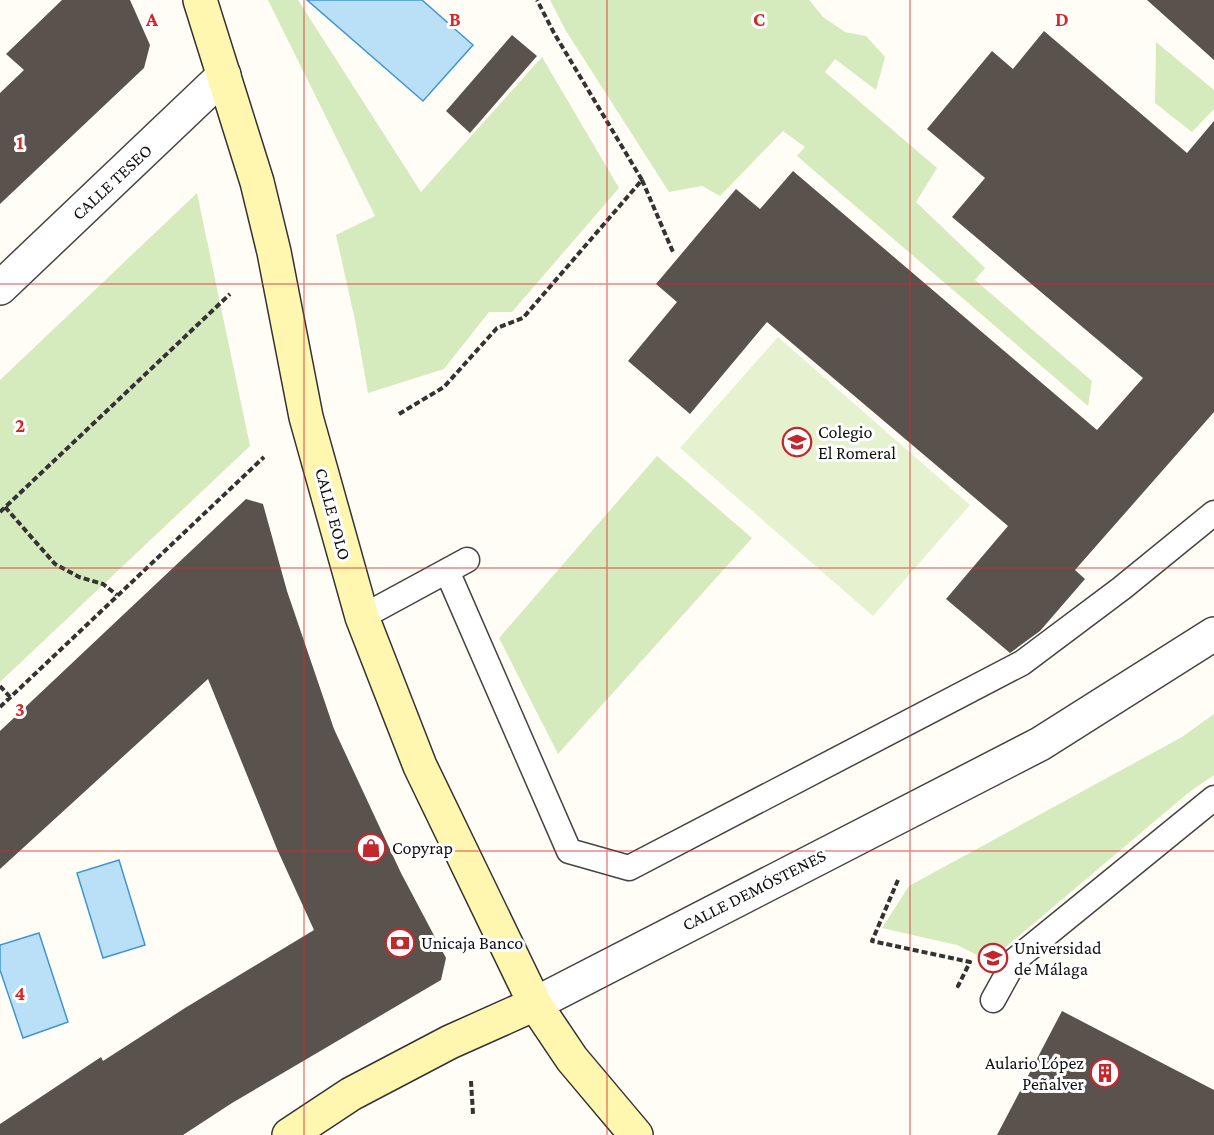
<svg xmlns="http://www.w3.org/2000/svg" width="1214" height="1135" font-family="'Crimson Pro',serif">
	<style>
		.green { fill: #d5ebbd }
		.pitch { fill: #e6f2cf }
		.water { fill: #b9e0f7; stroke: #3f96cf; stroke-width: 1.5 }
		.building { fill: #5a524d }
		.lines { fill: none; stroke-linecap: round; stroke-linejoin: round }
		.lane-casing { stroke: #444; stroke-width: 27 }
		.street-casing { stroke: #444; stroke-width: 36 }
		.secondary-casing { stroke: #333; stroke-width: 36 }
		.path { stroke: #333; stroke-width: 4; stroke-dasharray: 6 3; stroke-linecap: butt }
		.lane { stroke: #fff; stroke-width: 24 }
		.street { stroke: #fff; stroke-width: 33 }
		.secondary { stroke: #fff6b0; stroke-width: 33 }
		.grid { fill: none; stroke: #d62828; stroke-width: 1.5; stroke-opacity: 0.55 }
		.labels { text-anchor: middle; dominant-baseline: central; stroke-width: 6; stroke-linejoin: round; paint-order: stroke }
		.street-label { font-size: 18px; fill: #111; stroke: #fff }
		.poi-label { font-size: 18px; fill: #111; stroke: #fff; text-anchor: start }
		.grid-label { font-size: 20px; text-anchor: middle; font-weight: bold; fill: #d62828; stroke: #fff; stroke-width: 6; stroke-linejoin: round; paint-order: stroke }
	</style>
	<rect width="100%" height="100%" fill="#fffdf5"/>
	<path class="green" d="M 268,0 L 298,0 L 421,192 L 542,57 L 619,188 L 512,312 L 489,312 L 444,369 L 368,393 L 355,320 L 336,235 L 375,216 Z
		M 550,0 L 809,0 L 823,17 L 845,32 L 866,36 L 885,57 L 876,90 L 835,59 L 825,72 L 937,168 L 916,202 L 985,268 L 975,280 L 1092,381 L 1088,406 L 797,156 L 805,147 L 783,131 L 720,196 L 702,186 L 669,192 L 566,31 Z
		M 1156,42 L 1214,90 L 1214,109 L 1192,132 L 1155,103 Z
		M 197,193 L 250,446 L 0,682 L 0,380 Z
		M 657,456 L 752,538 L 558,754 L 499,638 Z
		M 1214,714 L 1214,775 L 1188,793 L 989,961 L 957,945 L 882,928 L 909,886 L 1182,737 Z"/>
	<path class="pitch" d="M 778,337 L 970,505 L 873,616 L 680,448 Z"/>
	<path class="water" d="M 307,0 L 422,0 L 473,45 L 423,101 Z
		M 119,860 L 145,945 L 103,958 L 77,873 Z
		M 39,933 L 68,1022 L 23,1038 L 0,970 L 0,945 Z"/>
	<path class="building" d="M 62,0 L 130,0 L 150,45 L 144,68 L 0,204 L 0,93 L 24,70 L 6,54 Z
		M 1147,0 L 1214,0 L 1214,60 Z
		M 1044,31 L 1187,153 L 1214,121 L 1214,412 L 1075,570 L 1085,579 L 1040,631 L 1010,653 L 946,599 L 1008,526 L 767,322 L 690,414 L 628,361 L 677,302 L 656,284 L 736,189 L 760,209 L 793,171 L 1097,430 L 1143,378 L 952,217 L 985,178 L 927,129 L 992,51 L 1013,69 Z
		M 512,35 L 537,56 L 470,133 L 446,111 Z
		M 246,499 L 263,504 L 287,591 L 334,729 L 401,873 L 446,958 L 441,980 L 232,1103 L 183,1135 L 0,1135 L 0,1124 L 101,1057 L 103,1061 L 185,1008 L 314,930 L 277,849 L 208,679 L 0,869 L 0,731 Z
		M 1062,1011 L 1214,1090 L 1214,1135 L 997,1135 Z"/>
	<g class="lines">
		<g class="lane-casing">
			<path id="lane" d="M 447,571 L 569,851 L 629,868 L 1022,663 L 1122,588 L 1214,513
				M 362,617 L 467,560
				M 993,1000 L 1015,960 L 1214,798"/>
		</g>
		<g class="street-casing">
			<path id="street" d="M 0,288 L 224,75
				M 535,1004 L 1040,744 L 1214,634"/>
		</g>
		<g class="secondary-casing">
			<path id="secondary" d="M 200,0 L 257,182 L 274,252 L 306,417 L 362,617 L 420,766 L 535,1004 L 572,1059 L 636,1135
				M 289,1135 L 351,1094 L 450,1042 L 535,1004"/>
		</g>
		<path class="path" d="M 642,180 L 673,252
			M 399,414 L 444,387 L 497,328 L 523,318 L 642,180 L 554,33 L 537,0
			M 5,507 L 55,564 L 79,577 L 103,584 L 117,595
			M 0,512 L 230,294
			M 0,686 L 10,697
			M 0,707 L 264,457
			M 898,880 L 872,941 L 970,962 L 958,986 L 961,987
			M 471,1081 L 473,1114"/>
		<use href="#lane" class="lane"/>
		<use href="#street" class="street"/>
		<use href="#secondary" class="secondary"/>
	</g>
	<path class="grid" d="M 304,0 L 304,1135M 607,0 L 607,1135M 910,0 L 910,1135M 0,284 L 1214,284M 0,568 L 1214,568M 0,851 L 1214,851"/>
	<defs>
		<g id="school-ring" transform="scale(1.5)"><circle r="9.5" fill="#fff" stroke="#c4262e" stroke-width="1.5"/><path d="M0-5L7-2L0 1L-7-2ZM-4 1L0 2.5L4 1V4Q0 6-4 4Z" fill="#c4262e"/></g>
		<g id="shop-ring" transform="scale(1.5)"><circle r="9.5" fill="#fff" stroke="#c4262e" stroke-width="1.5"/><path d="M-5-2.5h2.3a2.7 3.5 0 0 1 5.4 0H5L5.5 6h-11ZM-1.5-2.5h3a1.5 2.3 0 0 0-3 0Z" fill="#c4262e"/></g>
		<g id="bank-ring" transform="scale(1.5)"><circle r="9.5" fill="#fff" stroke="#c4262e" stroke-width="1.5"/><path d="M-6-4H6V4H-6ZM0-2.3a2.3 2.3 0 1 0 0 4.6a2.3 2.3 0 1 0 0-4.6Z" fill="#c4262e"/></g>
		<g id="university-ring" transform="scale(1.5)"><circle r="9.5" fill="#fff" stroke="#c4262e" stroke-width="1.5"/><path d="M0-5L7-2L0 1L-7-2ZM-4 1L0 2.5L4 1V4Q0 6-4 4Z" fill="#c4262e"/></g>
		<g id="building-ring" transform="scale(1.5)"><circle r="9.5" fill="#fff" stroke="#c4262e" stroke-width="1.5"/><path d="M-4-6H4V6H1V3H-1V6H-4ZM-2.5-4.3h1.7v1.8h-1.7ZM.8-4.3h1.7v1.8H.8ZM-2.5-1h1.7V.8h-1.7ZM.8-1h1.7V.8H.8Z" fill="#c4262e"/></g>
	</defs>
	<g fill-rule="evenodd">
		<use href="#school-ring" x="797" y="442"/>
		<use href="#shop-ring" x="371" y="848"/>
		<use href="#bank-ring" x="400" y="943"/>
		<use href="#university-ring" x="993" y="958"/>
		<use href="#building-ring" x="1105" y="1073"/>
	</g>
	<g class="labels">
		<g class="street-label">
			<text transform="translate(112 182) rotate(-43)">CALLE TESEO</text>
			<text transform="translate(333 514) rotate(75)">CALLE EOLO</text>
			<text transform="translate(754 890) rotate(-27)">CALLE DEMÓSTENES</text>
		</g>
		<g class="poi-label">
			<text x="818" y="432">Colegio<tspan x="818" dy="21">El Romeral</tspan></text>
			<text x="392" y="848">Copyrap</text>
			<text x="421" y="943">Unicaja Banco</text>
			<text x="1014" y="948">Universidad<tspan x="1014" dy="21">de Málaga</tspan></text>
			<text x="1084" y="1063" text-anchor="end">Aulario López<tspan x="1084" dy="21">Peñalver</tspan></text>
		</g>
	</g>
	<g class="grid-label">
		<text x="152" y="26">A</text>
		<text x="455" y="26">B</text>
		<text x="759" y="26">C</text>
		<text x="1062" y="26">D</text>
		<text x="20" y="149">1</text>
		<text x="20" y="432">2</text>
		<text x="20" y="716">3</text>
		<text x="20" y="1000">4</text>
	</g>
</svg>
